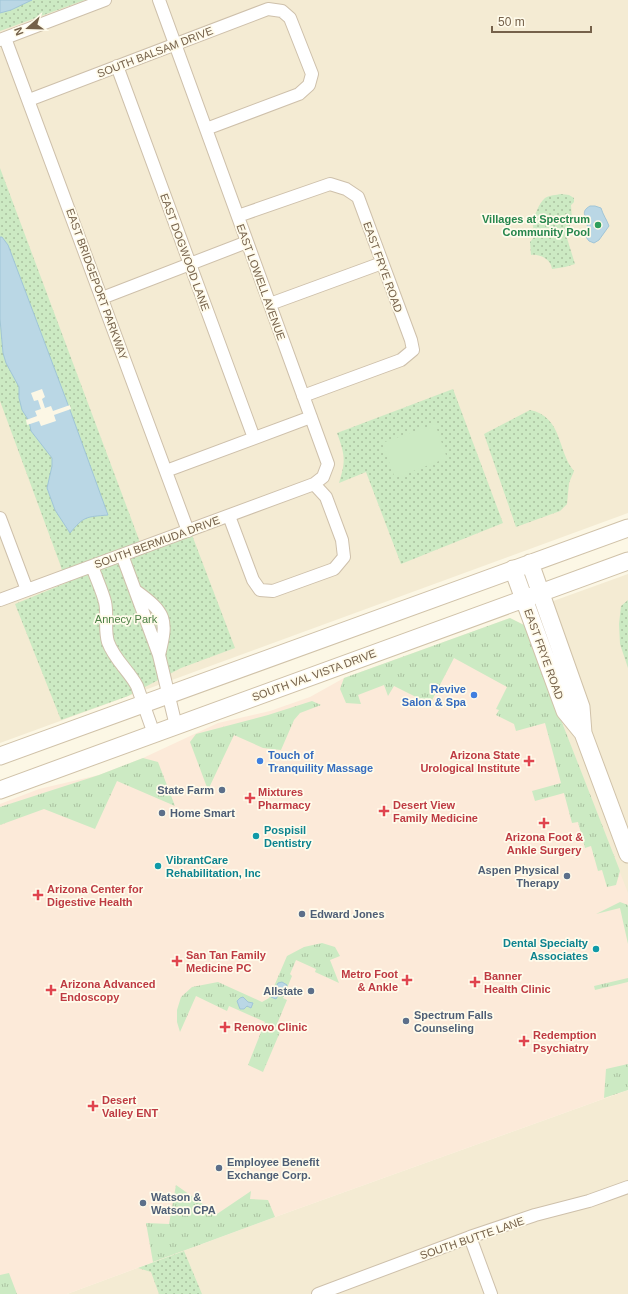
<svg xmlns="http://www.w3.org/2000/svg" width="628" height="1294" font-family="Arial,sans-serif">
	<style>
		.residential { fill: #f4ebd3 }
		.commercial { fill: #fcead9 }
		.grass { fill: url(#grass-tufts) }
		.park { fill: url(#park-dots) }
		.pitch { fill: #cceac3 }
		.water { fill: #bad7e5; stroke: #a0c5d7 }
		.pier { fill: #fcf7e5 }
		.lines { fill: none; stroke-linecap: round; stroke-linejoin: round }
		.street-casing { stroke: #cec0ab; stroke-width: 14 }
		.secondary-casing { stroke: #d0c2a9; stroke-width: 19 }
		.street { stroke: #fff; stroke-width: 12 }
		.secondary { stroke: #fff; stroke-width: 17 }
		.leisure-dot { fill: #2e9e5b; stroke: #fffbeb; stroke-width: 1.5 }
		.shop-dot { fill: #3f7fe0; stroke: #fffbeb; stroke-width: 1.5 }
		.health-dot { fill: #e0444e; stroke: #fffbeb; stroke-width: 1.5 }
		.service-dot { fill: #5c6f8a; stroke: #fffbeb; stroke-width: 1.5 }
		.culture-dot { fill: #0f9aa8; stroke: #fffbeb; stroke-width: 1.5 }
		.labels { text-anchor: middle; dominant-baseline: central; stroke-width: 3.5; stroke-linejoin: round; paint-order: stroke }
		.street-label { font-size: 11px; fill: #75614a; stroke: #fffbeb }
		.leisure-label { font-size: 11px; font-weight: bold; fill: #27864d; stroke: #fffbeb; text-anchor: end }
		.park-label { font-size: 11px; fill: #4c8045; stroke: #fffbeb }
		.shop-label { font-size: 11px; font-weight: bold; fill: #366cbe; stroke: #fffbeb; text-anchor: end }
		.health-label { font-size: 11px; font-weight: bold; fill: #be3a42; stroke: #fffbeb; text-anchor: start }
		.service-label { font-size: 11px; font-weight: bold; fill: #4e5e75; stroke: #fffbeb; text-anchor: start }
		.culture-label { font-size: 11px; font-weight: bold; fill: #0d838f; stroke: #fffbeb; text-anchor: start }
	</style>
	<defs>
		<pattern id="grass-tufts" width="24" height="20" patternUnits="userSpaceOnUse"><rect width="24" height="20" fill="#cceac3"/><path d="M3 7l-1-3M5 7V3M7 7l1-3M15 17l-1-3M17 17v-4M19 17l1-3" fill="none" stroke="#aac1a0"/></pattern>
		<pattern id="park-dots" width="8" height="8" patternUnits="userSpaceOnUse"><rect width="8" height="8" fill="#cceac3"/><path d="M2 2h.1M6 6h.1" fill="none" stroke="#aac1a0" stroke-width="1.8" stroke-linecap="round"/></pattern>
	</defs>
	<rect width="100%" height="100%" fill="#fcf7e5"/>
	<path class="residential" d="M 0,0 L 628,0 L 628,513 L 0,743 Z
		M 628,574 L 628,895 L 520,613 Z
		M 628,1090 L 628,1294 L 67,1294 L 275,1217 Z"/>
	<path class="commercial" d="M 510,618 L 524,625 L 628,893 L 628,1090 L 275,1217 L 67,1294 L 0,1294 L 0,804 L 39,789 L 99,775 L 143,758 L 218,723 L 270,711 L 310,697 L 344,678 Z"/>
	<path class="grass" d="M 510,618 L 524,625 L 620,871 L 616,885 L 607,887 L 602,870 L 598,871 L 591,846 L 585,848 L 578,822 L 572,823 L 564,793 L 535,801 L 532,791 L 561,783 L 545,723 L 516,731 L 514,724 L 496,715 L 499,710 L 496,709 L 507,687 L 454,658 L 430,704 L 394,686 L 388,696 L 384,685 L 358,695 L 361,704 L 346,703 L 340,689 L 344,678 Z
		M 312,701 L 321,705 L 300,713 L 294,720 L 281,750 L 263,748 L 234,735 L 208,790 L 190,742 L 196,734 L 268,715 Z
		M 143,758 L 158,762 L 175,806 L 117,781 L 95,829 L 44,809 L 0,825 L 0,807 L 99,775 Z
		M 620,902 L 628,905 L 628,944 L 620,908 L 596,914 Z
		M 322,943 L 335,947 L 340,956 L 330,960 L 339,983 L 315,972 L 316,969 L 296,960 L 290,974 L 292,976 L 283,998 L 287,1000 L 275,1029 L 280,1032 L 263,1072 L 248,1065 L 265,1022 L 229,1006 L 227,1011 L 196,996 L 180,1032 L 177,1022 L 177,1010 L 181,997 L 192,987 L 218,982 L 262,1002 L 269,998 L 287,956 L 304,947 Z
		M 628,978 L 628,982 L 595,990 L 594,986 Z
		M 628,1064 L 628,1090 L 604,1098 L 606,1069 Z
		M 176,1185 L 217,1214 L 251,1191 L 250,1199 L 268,1200 L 275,1217 L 153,1262 L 146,1223 L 169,1224 Z
		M 9,1273 L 17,1294 L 0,1294 L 0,1275 Z"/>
	<path class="park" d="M 0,0 L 85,0 L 0,31 Z
		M 0,168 L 144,553 L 192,535 L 235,648 L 181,668 L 128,696 L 61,720 L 15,604 L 66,583 L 60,564 L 0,401 Z
		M 561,194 L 569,195 L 574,198 L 574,202 L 571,205 L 572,220 L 566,235 L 575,264 L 565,267 L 552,269 C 551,259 540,254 531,255 L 530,242 C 536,237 533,231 533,224 C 534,216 539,203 545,198 C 550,195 556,195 561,194 Z
		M 453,389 L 503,523 L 401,564 L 366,472 L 339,483 C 346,461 345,455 337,433 Z
		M 530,410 C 563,417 557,451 574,471 L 569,483 L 567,504 L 560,511 L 516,527 L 484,434 Z
		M 628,600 L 628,668 L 620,644 L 619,624 L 621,606 Z
		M 184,1251 L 202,1294 L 159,1294 L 151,1272 L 138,1268 Z"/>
	<path class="pitch" d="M 435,424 L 447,458 L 395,478 L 382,443 Z"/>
	<path class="water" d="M 0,0 L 32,0 L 11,10 L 0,13 Z
		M 590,206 L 595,206 L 601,208 C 603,215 607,220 609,226 L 599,240 L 594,243 L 589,241 L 586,237 C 587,233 588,227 587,223 C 585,215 581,211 590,206 Z
		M 0,237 L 2,237 L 8,245 L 70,410 L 108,515 C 86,517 84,516 70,533 L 55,510 L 47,488 L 52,466 L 52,458 L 31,431 L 29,421 L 22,410 L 19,398 L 19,387 L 6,363 L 3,353 L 0,319 Z
		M 282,982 L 287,985 L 283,994 L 279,994 L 276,999 L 271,997 L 276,992 L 276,987 L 278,983 Z
		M 243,997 L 248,1002 L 253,1003 L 251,1008 L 247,1006 L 244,1009 L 240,1009 L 237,1001 L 240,998 Z"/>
	<path class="pier" d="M 42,389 L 45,397 L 42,399 L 45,408 L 51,406 L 53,411 L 70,405 L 71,409 L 54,415 L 56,421 L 41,426 L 39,421 L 27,425 L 26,420 L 37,416 L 35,411 L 41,409 L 38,400 L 34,401 L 31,393 Z"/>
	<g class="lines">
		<g class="street-casing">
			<path id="street" d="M 5,38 L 188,531
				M 0,40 L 105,0
				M 117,66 L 254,438
				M 29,100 L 268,9 L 282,11 L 290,18 L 312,74 L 309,85 L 299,94 L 206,129
				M 238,216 L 330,184 L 346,189 L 358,197 L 411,340 L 413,350 L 401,360 L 303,396
				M 102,298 L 247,242
				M 270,304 L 382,263
				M 166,471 L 311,417
				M 229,516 L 253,580 L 260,590 L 273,591 L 334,569 L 344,557 L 342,540 L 326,497 L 314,484
				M 0,518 L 27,590
				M 122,555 L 159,655 L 176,726
				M 92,566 C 96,578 102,590 105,602 C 108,615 104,629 108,642 C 114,659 129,671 137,686 L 154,734
				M 136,591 C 166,613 168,619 159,655
				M 0,600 L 314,484 L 323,477 L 328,464 L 159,0
				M 470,1237 L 491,1294
				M 318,1294 L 470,1237 L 535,1215 L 589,1201 L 628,1187"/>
		</g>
		<g class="secondary-casing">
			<path id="secondary" d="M 530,563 L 581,707 L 583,733 L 628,854
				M 513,569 L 565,711 L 583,733
				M 0,756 L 628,528
				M 0,790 L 628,561"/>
		</g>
		<use href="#street" class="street"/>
		<use href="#secondary" class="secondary"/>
	</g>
	<circle class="leisure-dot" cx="598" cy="225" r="4"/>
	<g class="shop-dot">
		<circle cx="474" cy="695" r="4"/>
		<circle cx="260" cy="761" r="4"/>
	</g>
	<g class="health-dot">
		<path d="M527 755h4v4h4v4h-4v4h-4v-4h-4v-4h4z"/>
		<path d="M248 792h4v4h4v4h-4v4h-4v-4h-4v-4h4z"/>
		<path d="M382 805h4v4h4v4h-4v4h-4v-4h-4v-4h4z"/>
		<path d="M542 817h4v4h4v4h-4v4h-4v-4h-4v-4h4z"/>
		<path d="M36 889h4v4h4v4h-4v4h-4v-4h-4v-4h4z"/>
		<path d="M175 955h4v4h4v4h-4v4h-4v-4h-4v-4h4z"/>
		<path d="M405 974h4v4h4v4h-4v4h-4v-4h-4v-4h4z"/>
		<path d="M473 976h4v4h4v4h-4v4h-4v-4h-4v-4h4z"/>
		<path d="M49 984h4v4h4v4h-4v4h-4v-4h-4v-4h4z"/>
		<path d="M223 1021h4v4h4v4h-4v4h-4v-4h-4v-4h4z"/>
		<path d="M522 1035h4v4h4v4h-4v4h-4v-4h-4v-4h4z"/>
		<path d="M91 1100h4v4h4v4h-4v4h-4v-4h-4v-4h4z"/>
	</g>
	<g class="service-dot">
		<circle cx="222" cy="790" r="4"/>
		<circle cx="162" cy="813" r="4"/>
		<circle cx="567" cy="876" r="4"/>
		<circle cx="302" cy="914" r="4"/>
		<circle cx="311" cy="991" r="4"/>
		<circle cx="406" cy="1021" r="4"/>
		<circle cx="219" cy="1168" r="4"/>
		<circle cx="143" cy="1203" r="4"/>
	</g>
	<g class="culture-dot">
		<circle cx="256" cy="836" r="4"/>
		<circle cx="158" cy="866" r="4"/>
		<circle cx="596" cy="949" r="4"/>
	</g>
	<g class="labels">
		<g class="street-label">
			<text transform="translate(155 52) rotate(-21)">SOUTH BALSAM DRIVE</text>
			<text transform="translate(185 252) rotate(70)">EAST DOGWOOD LANE</text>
			<text transform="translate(383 267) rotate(70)">EAST FRYE ROAD</text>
			<text transform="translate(261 282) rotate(70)">EAST LOWELL AVENUE</text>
			<text transform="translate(97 284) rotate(70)">EAST BRIDGEPORT PARKWAY</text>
			<text transform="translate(157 542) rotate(-20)">SOUTH BERMUDA DRIVE</text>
			<text transform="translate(544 654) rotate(70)">EAST FRYE ROAD</text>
			<text transform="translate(314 675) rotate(-20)">SOUTH VAL VISTA DRIVE</text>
			<text transform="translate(472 1238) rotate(-19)">SOUTH BUTTE LANE</text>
		</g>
		<g class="leisure-label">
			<text x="590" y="219">Villages at Spectrum<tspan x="590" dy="13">Community Pool</tspan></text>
		</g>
		<g class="park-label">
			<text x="126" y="619">Annecy Park</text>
		</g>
		<g class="shop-label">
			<text x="466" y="689">Revive<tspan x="466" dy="13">Salon &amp; Spa</tspan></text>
			<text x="268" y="755" text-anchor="start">Touch of<tspan x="268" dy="13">Tranquility Massage</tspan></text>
		</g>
		<g class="health-label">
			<text x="520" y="755" text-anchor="end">Arizona State<tspan x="520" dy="13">Urological Institute</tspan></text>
			<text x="258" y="792">Mixtures<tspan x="258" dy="13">Pharmacy</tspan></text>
			<text x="393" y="805">Desert View<tspan x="393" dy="13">Family Medicine</tspan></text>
			<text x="544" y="837" text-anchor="middle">Arizona Foot &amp;<tspan x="544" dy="13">Ankle Surgery</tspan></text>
			<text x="47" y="889">Arizona Center for<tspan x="47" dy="13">Digestive Health</tspan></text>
			<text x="186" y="955">San Tan Family<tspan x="186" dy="13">Medicine PC</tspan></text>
			<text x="398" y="974" text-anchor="end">Metro Foot<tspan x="398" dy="13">&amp; Ankle</tspan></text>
			<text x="484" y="976">Banner<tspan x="484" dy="13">Health Clinic</tspan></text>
			<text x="60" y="984">Arizona Advanced<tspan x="60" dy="13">Endoscopy</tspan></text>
			<text x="234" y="1027">Renovo Clinic</text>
			<text x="533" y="1035">Redemption<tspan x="533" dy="13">Psychiatry</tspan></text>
			<text x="102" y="1100">Desert<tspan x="102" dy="13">Valley ENT</tspan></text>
		</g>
		<g class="service-label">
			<text x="214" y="790" text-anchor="end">State Farm</text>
			<text x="170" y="813">Home Smart</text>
			<text x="559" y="870" text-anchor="end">Aspen Physical<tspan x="559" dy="13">Therapy</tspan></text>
			<text x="310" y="914">Edward Jones</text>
			<text x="303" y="991" text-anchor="end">Allstate</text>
			<text x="414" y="1015">Spectrum Falls<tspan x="414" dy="13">Counseling</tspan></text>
			<text x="227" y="1162">Employee Benefit<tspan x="227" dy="13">Exchange Corp.</tspan></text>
			<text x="151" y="1197">Watson &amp;<tspan x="151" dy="13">Watson CPA</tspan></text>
		</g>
		<g class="culture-label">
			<text x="264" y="830">Pospisil<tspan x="264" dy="13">Dentistry</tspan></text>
			<text x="166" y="860">VibrantCare<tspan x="166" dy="13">Rehabilitation, Inc</tspan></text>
			<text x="588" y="943" text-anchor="end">Dental Specialty<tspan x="588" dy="13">Associates</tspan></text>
		</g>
	</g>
	<g transform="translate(28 28) rotate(250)" stroke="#fffbeb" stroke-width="3" paint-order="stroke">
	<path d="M0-3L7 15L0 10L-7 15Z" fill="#75614a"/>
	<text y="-6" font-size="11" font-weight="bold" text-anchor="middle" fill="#75614a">N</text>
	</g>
	<path d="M492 26v6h99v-6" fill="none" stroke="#75614a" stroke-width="2"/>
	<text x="498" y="26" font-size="12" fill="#75614a" stroke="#fffbeb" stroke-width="3" paint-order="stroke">50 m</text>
</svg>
